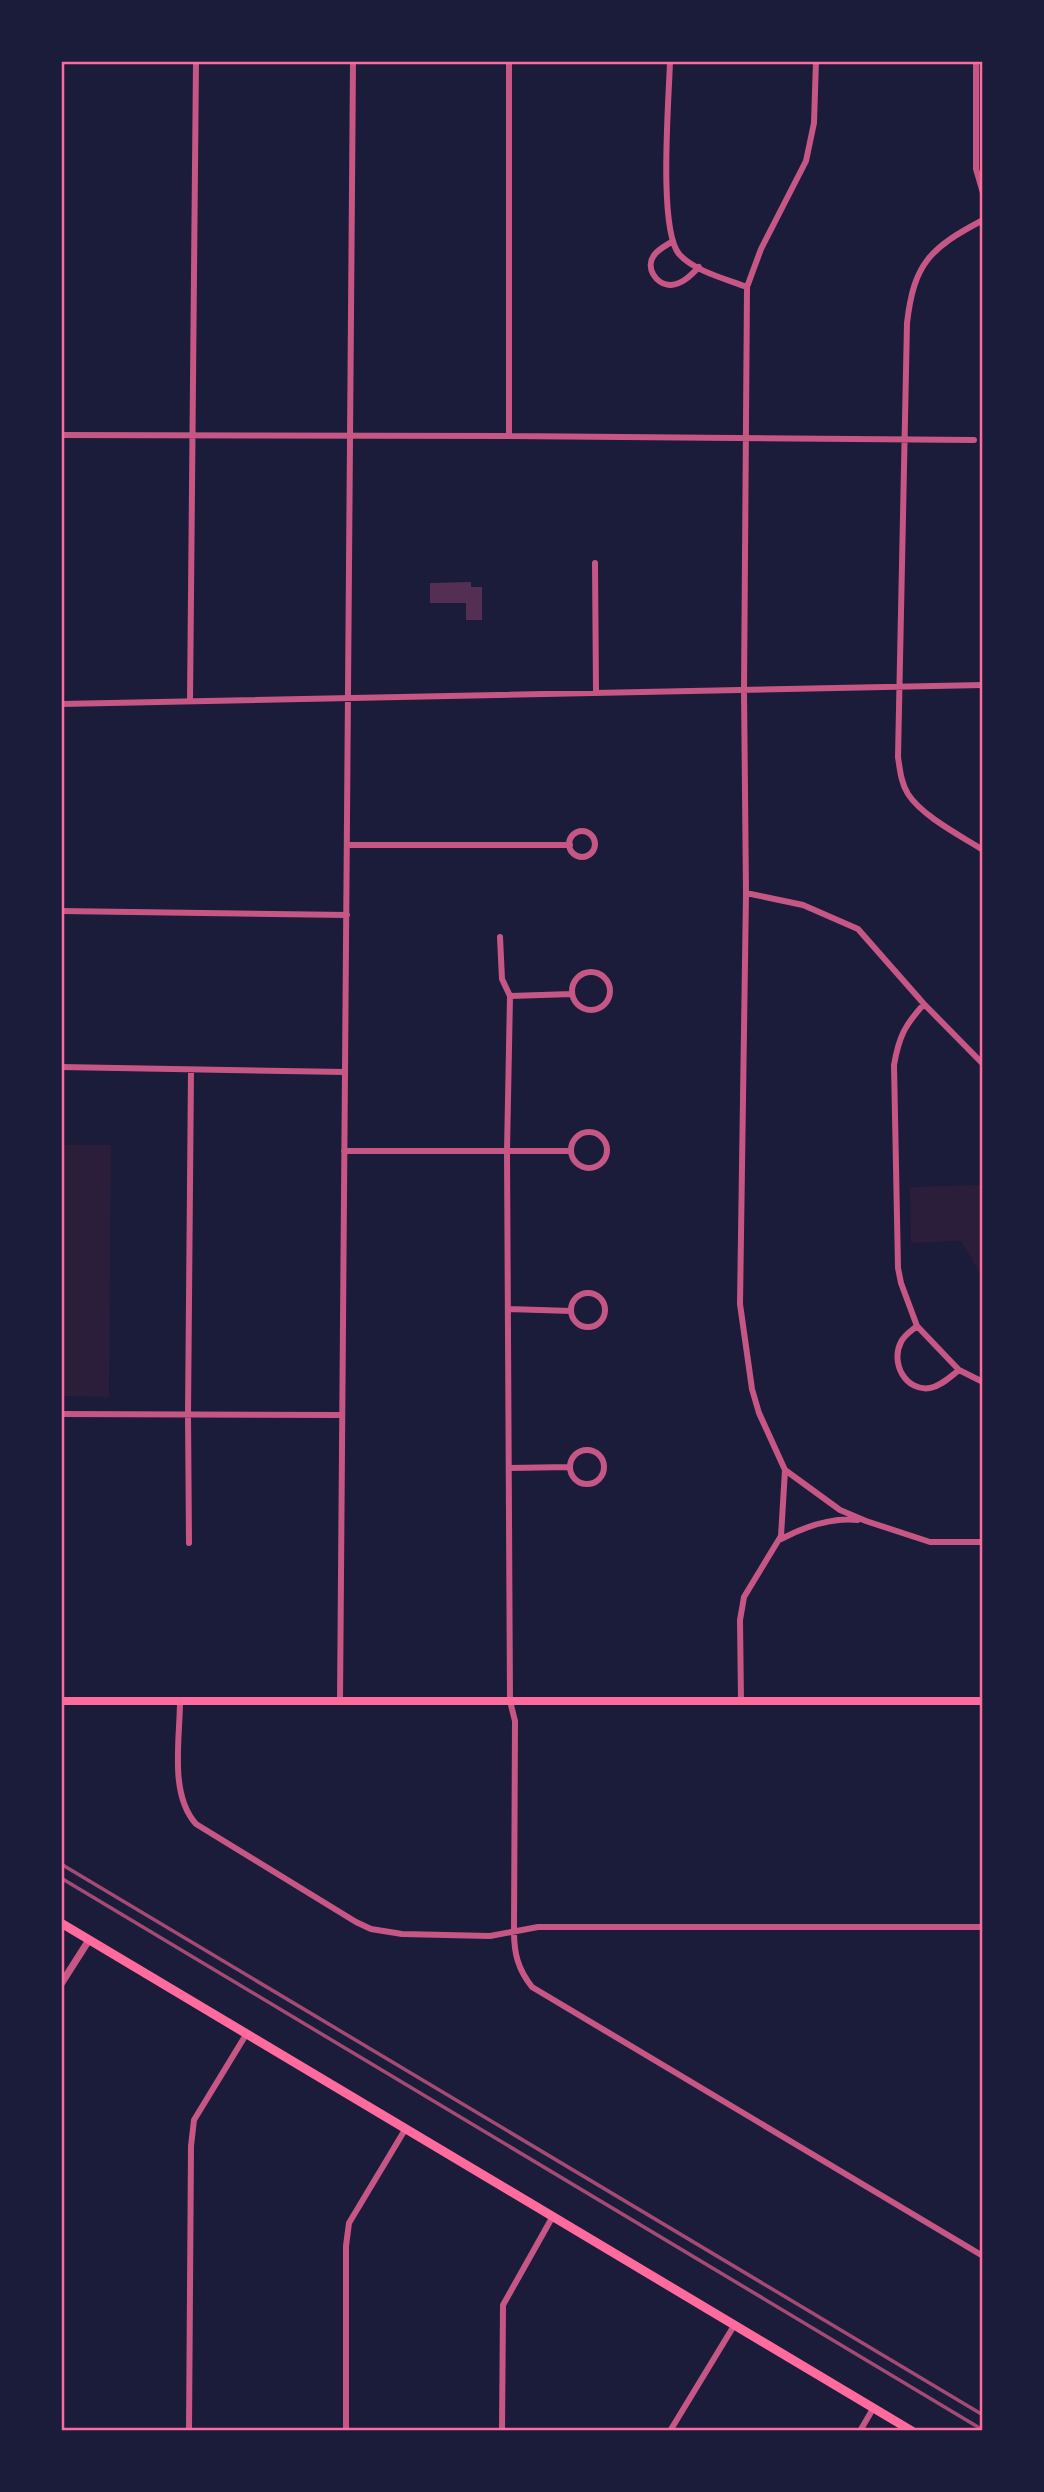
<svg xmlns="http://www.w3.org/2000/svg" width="1044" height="2492" font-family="'Fira Sans',sans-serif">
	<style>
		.green { fill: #2a1e3b }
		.building { fill: #542f53 }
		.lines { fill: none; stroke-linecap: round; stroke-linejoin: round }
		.minor { stroke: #c65784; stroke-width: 6 }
		.tertiary { stroke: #c65784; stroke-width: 7 }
		.secondary { stroke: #ff6b9d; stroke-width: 8 }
		.primary { stroke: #ff6b9d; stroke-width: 9 }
		.rail { stroke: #a44b75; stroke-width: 3.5 }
		.neatline { fill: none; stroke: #ff6b9d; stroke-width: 2.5 }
	</style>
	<rect width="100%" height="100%" fill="#1b1b3a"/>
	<path class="green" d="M 61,1145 L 111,1145 L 109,1397 L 61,1396 Z
		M 977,1185 L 983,1187 L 983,1278 L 961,1241 L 911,1243 L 910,1187 Z"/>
	<path class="building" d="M 471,582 L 471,587 L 482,587 L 482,620 L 466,620 L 466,603 L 430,603 L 430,583 Z"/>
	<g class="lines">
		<path class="minor" d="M 670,61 C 669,99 658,228 679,254 C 694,271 726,279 747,287
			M 976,61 L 976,169 L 983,193
			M 983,220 C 930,248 914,263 907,323 L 898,757 C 900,770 901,783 908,794 C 922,816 961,836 983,850
			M 673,241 C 667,245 659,249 655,254 C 644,267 656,285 671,285 C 683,284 691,275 699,267
			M 61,435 L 509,436 L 974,440
			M 509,436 L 509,61
			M 595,563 L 596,692
			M 190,701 L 196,61
			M 61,704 L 983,685
			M569 844a13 13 0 1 1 26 0a13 13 0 1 1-26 0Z
			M 347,845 L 570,845
			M 746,893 L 803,905 L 858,929 L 924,1004 L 983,1064
			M 61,911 L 347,915
			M 500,937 L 502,979 L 510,996 L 507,1151 L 510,1701 L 515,1721 L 514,1931 C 514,1954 518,1969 532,1987 L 983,2256
			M572 991a19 19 0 1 1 38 0a19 19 0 1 1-38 0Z
			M 510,996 L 572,994
			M 924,1004 C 905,1025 899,1036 894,1065 L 898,1268 L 901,1283 L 917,1326 L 959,1370 L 983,1382
			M 61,1067 L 345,1072
			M571 1150a18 18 0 1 1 36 0a18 18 0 1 1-36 0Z
			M 344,1151 L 570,1151
			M571 1310a17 17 0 1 1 34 0a17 17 0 1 1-34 0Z
			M 508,1309 L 571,1311
			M 917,1326 C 911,1331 904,1335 901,1342 C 890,1363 906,1392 930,1388 C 941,1386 950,1377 959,1370
			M 61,1414 L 342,1415
			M570 1467a17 17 0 1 1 34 0a17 17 0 1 1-34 0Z
			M 509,1468 L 569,1467
			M 785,1470 L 840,1510 L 866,1521 L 930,1542 L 983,1542
			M 781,1539 C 804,1527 831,1517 858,1520
			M 189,1543 L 188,1415 L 191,1070
			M 180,1701 C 180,1739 169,1794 196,1824 L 356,1922 L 371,1929 L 402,1934 L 490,1936 L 538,1927 L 983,1927
			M 340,1701 L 353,61
			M 741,1701 L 740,1620 L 744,1597 L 781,1536 L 785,1470 L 759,1413 L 752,1389 L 740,1304 L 746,893 L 744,691 L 747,287 L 761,249 L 806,161 L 814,123 L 816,61
			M 189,2431 L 191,2146 L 194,2120 L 247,2033
			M 346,2431 L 346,2246 L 349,2223 L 406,2128
			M 502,2431 L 503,2305 L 553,2216
			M 670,2431 L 735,2324
			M 860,2431 L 874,2407"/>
		<path class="tertiary" d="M 61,1984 L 89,1940"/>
		<path class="secondary" d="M 61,1701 L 983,1701"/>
		<path class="primary" d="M 61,1923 L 912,2431"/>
		<path class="rail" d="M 61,1864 L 983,2415
			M 61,1878 L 983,2430"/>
	</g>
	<rect width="1044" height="2492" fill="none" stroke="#1b1b3a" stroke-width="126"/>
	<rect x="63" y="63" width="918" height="2366" class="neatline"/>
</svg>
